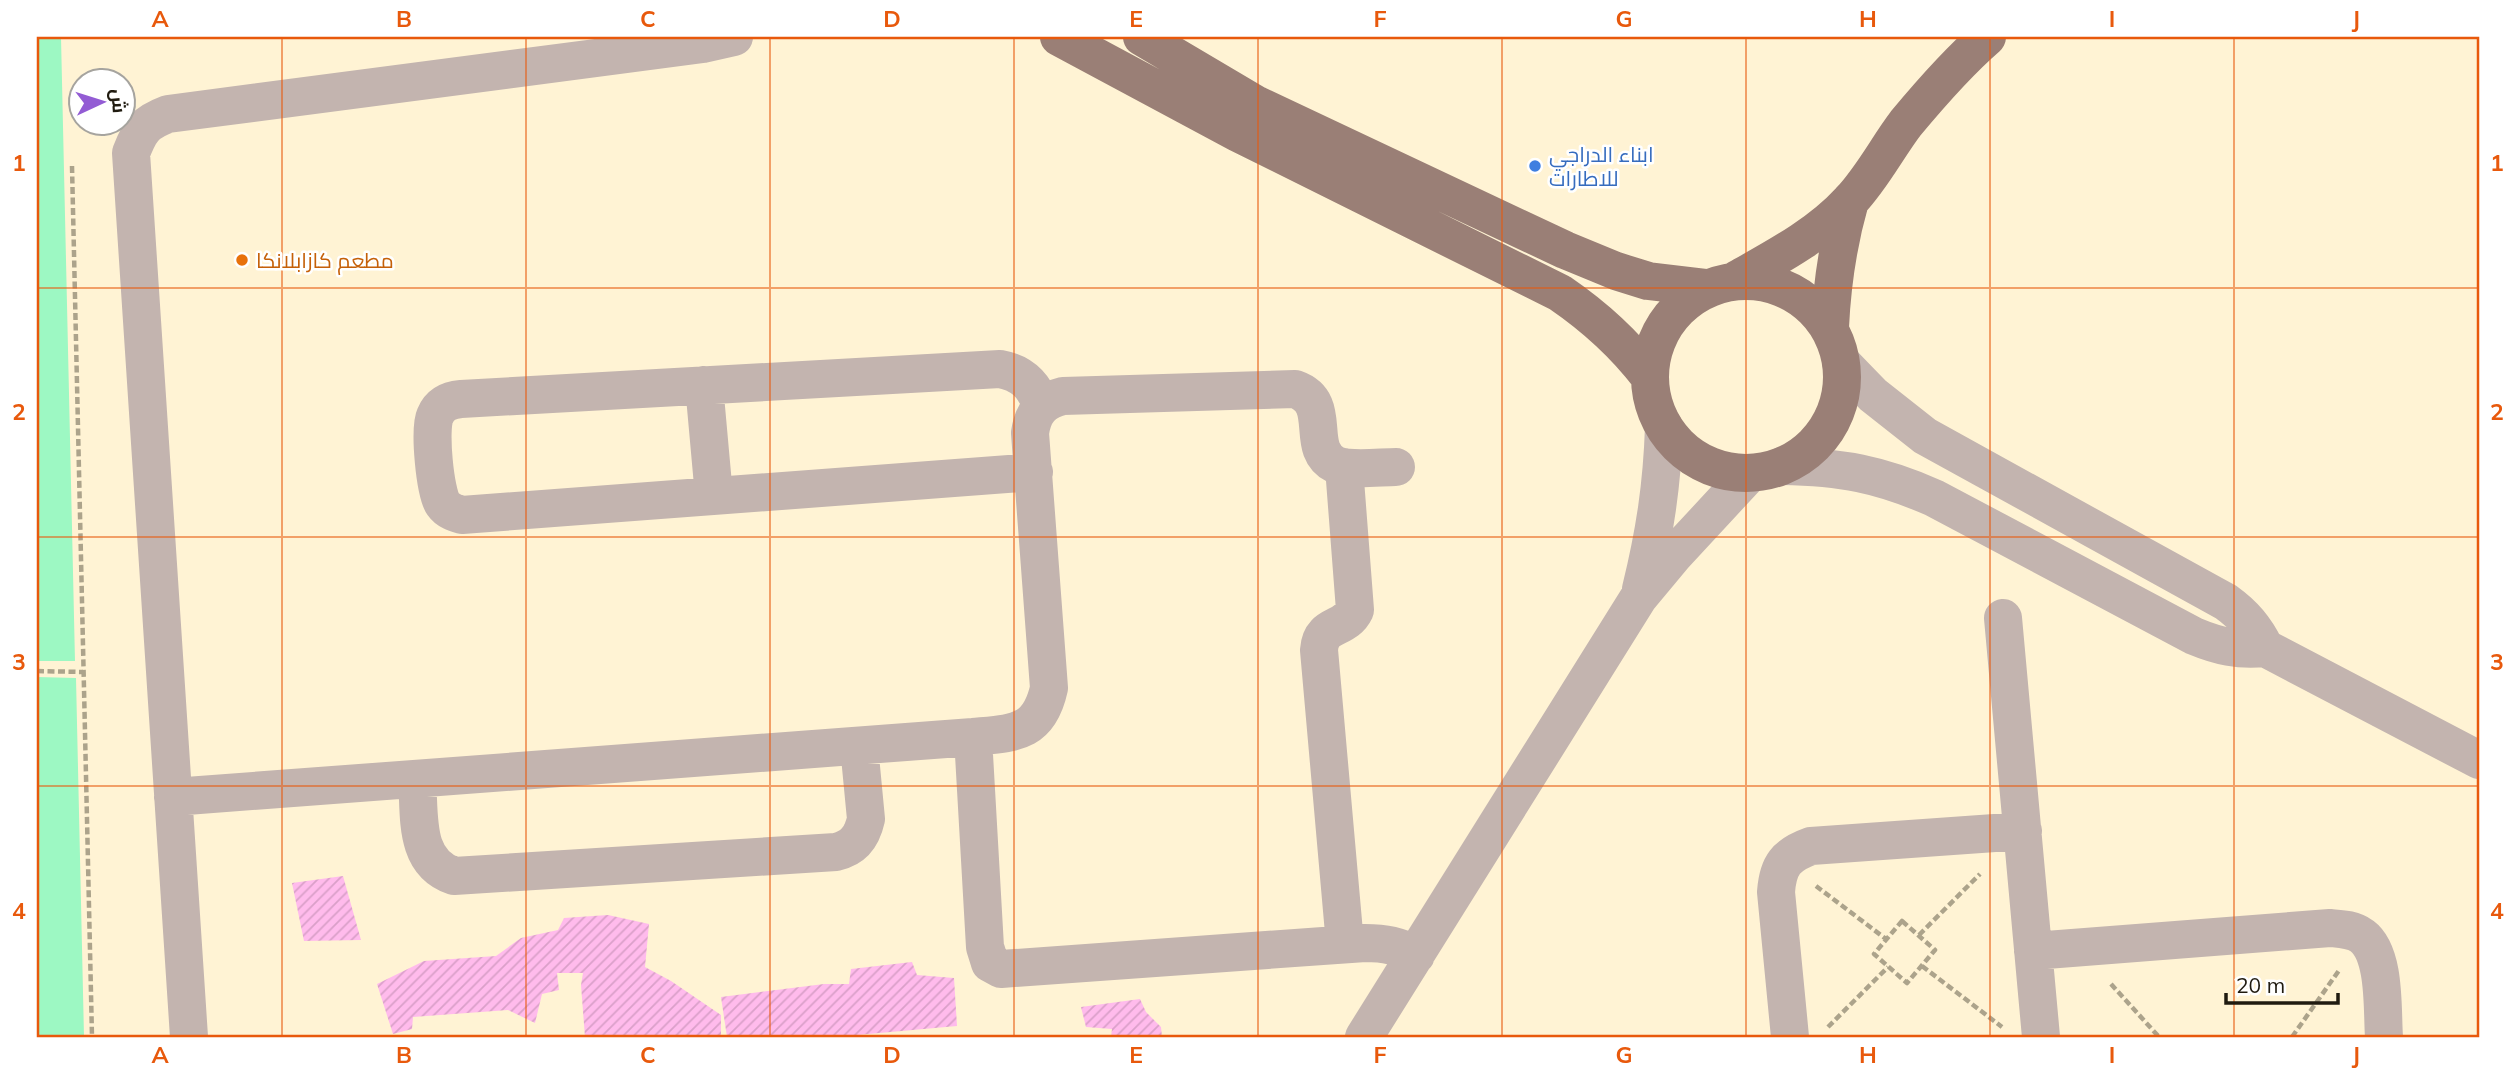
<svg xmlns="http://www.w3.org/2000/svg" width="2516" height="1074" font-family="Mulish,Cairo,sans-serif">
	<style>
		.green { fill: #9df8c3 }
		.building { fill: url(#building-hatch) }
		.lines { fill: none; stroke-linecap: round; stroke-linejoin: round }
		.path { stroke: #aca38b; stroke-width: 4.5; stroke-dasharray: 7 3.5; stroke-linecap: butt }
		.minor { stroke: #c3b4af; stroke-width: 38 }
		.major { stroke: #9a7f76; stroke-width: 38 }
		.grid { fill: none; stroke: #e8590c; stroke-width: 2; stroke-opacity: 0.55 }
		.shop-dot { fill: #3f7fe0; stroke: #fff; stroke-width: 2.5 }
		.food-dot { fill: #e8710a; stroke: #fff; stroke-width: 2.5 }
		.labels { text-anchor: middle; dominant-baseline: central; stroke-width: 5; stroke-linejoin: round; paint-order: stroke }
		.shop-label { font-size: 21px; fill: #366cbe; stroke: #fff; text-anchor: start }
		.food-label { font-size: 21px; fill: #c56008; stroke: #fff; text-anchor: start }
		.neatline { fill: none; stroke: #e8590c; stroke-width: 2.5 }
		.grid-label { font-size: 23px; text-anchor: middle; font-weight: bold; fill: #e8590c }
	</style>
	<defs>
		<pattern id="building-hatch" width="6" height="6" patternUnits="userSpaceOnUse" patternTransform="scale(1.75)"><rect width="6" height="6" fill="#ffbbec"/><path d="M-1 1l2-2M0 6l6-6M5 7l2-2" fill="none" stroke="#daa0c9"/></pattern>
	</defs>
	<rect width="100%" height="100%" fill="#fff3d4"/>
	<path class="green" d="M 37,37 L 61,37 L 75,661 L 37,661 Z
		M 37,677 L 76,678 L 84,1037 L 37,1037 Z"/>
	<path class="building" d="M 343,876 L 361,940 L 304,941 L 292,883 Z
		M 608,915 L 649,924 L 645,967 L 671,981 L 721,1015 L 721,1037 L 585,1037 L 581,985 L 583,973 L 557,973 L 559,990 L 542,994 L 535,1023 L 508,1010 L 413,1017 L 412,1029 L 393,1034 L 377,984 L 424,961 L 496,956 L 521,938 L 558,930 L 564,918 Z
		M 912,962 L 917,975 L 954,978 L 957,1026 L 835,1037 L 727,1037 L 721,997 L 824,984 L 849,984 L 851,969 Z
		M 1140,999 L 1146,1012 L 1161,1027 L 1162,1037 L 1111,1037 L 1112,1029 L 1086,1027 L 1081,1007 Z"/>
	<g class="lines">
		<path class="path" d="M 72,166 L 92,1037
			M 37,671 L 83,672
			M 1816,886 L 1886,939
			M 1902,921 L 1935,950 L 1907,983 L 1874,954 Z
			M 1919,935 L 1980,874
			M 1922,966 L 2002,1027
			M 2111,984 L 2159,1037
			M 1828,1027 L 1888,967
			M 2292,1037 L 2340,969"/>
		<path class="minor" d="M 1841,362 L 1873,395 L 1925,436 L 2226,602 C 2244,615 2255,628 2265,648
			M 704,385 L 714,496
			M 1782,466 C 1841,467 1880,474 1934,498 L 2194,636 C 2218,646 2239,651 2265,648 L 2479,760
			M 1344,467 L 1355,610 C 1345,631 1321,622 1319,650 L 1345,944
			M 1034,472 L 462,515 C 455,513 448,511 443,504 C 435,493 429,429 435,416 C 440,404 449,400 461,399 L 1000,369 C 1022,373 1034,385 1041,405
			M 1641,589 C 1655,532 1662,485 1664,427
			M 2003,618 L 2041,1037
			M 973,737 L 985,947 L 990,963 L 1001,969 L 1365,943 C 1385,943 1399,946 1416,955
			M 417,779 C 420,815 413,862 454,876 L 836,852 C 854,848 862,837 866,819 L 859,746
			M 173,797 L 973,737 C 1014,733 1039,734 1049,688 L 1030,433 C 1033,412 1042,401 1063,396 L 1295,389 C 1335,403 1303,449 1336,465 C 1350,471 1380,467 1396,467
			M 2033,951 L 2330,928 C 2341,929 2352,929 2362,936 C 2386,954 2382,1010 2384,1037
			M 189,1037 L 131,153 C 140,130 144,123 168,114 L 703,44 L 734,37
			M 1364,1037 L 1639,597 L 1674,555 L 1750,473
			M 1790,1037 L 1776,892 C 1778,865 1786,855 1811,846 L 2023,831"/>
		<path class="major" d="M 1059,37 L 1238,133 L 1560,293 C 1595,317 1623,342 1649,376
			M 1142,37 L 1257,105 L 1565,250 L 1616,271 L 1648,281 L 1707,288
			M 1736,280 C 1775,258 1819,235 1850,201 C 1872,178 1887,148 1906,123 C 1931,93 1958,62 1987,37
			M1650 377a96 96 0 1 1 192 0a96 96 0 1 1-192 0Z
			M 1830,327 C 1832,284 1838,243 1850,201"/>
	</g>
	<path class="grid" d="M 282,37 L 282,1037M 526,37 L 526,1037M 770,37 L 770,1037M 1014,37 L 1014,1037M 1258,37 L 1258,1037M 1502,37 L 1502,1037M 1746,37 L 1746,1037M 1990,37 L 1990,1037M 2234,37 L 2234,1037M 37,288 L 2479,288M 37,537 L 2479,537M 37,786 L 2479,786"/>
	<circle class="shop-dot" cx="1535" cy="166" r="7"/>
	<circle class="food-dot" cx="242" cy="260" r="7"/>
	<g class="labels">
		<g class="shop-label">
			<text x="1549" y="154">ابناء الدراجي<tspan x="1549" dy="24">للاطارات</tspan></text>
		</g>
		<g class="food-label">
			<text x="256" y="260">مطعم كازابلانكا</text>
		</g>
	</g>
	<rect width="2516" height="1074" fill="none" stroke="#ffffff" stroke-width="77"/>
	<g transform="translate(102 102) rotate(86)"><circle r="33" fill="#ffffff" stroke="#a6a49f" stroke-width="2"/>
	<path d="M0-5L12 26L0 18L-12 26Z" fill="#935cd4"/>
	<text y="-10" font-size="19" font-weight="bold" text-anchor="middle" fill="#201b10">ش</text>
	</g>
	<path d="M2226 993v10h112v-10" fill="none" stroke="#201b10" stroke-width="3.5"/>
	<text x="2236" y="993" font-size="21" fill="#201b10" stroke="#ffffff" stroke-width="5" paint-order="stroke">20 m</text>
	<rect x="38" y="38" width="2440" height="998" class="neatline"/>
	<g class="grid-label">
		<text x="160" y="27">A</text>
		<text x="404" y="27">B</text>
		<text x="648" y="27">C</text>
		<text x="892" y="27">D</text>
		<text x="1136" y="27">E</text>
		<text x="1380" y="27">F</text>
		<text x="1624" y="27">G</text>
		<text x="1868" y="27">H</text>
		<text x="2112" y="27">I</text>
		<text x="2356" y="27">J</text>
		<text x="19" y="171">1</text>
		<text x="2497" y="171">1</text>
		<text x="19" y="420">2</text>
		<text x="2497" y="420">2</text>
		<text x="19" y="670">3</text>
		<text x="2497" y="670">3</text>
		<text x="19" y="919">4</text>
		<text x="2497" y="919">4</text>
		<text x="160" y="1063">A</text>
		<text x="404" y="1063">B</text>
		<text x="648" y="1063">C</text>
		<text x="892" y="1063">D</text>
		<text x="1136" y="1063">E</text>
		<text x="1380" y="1063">F</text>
		<text x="1624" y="1063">G</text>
		<text x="1868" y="1063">H</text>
		<text x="2112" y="1063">I</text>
		<text x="2356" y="1063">J</text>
	</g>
</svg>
